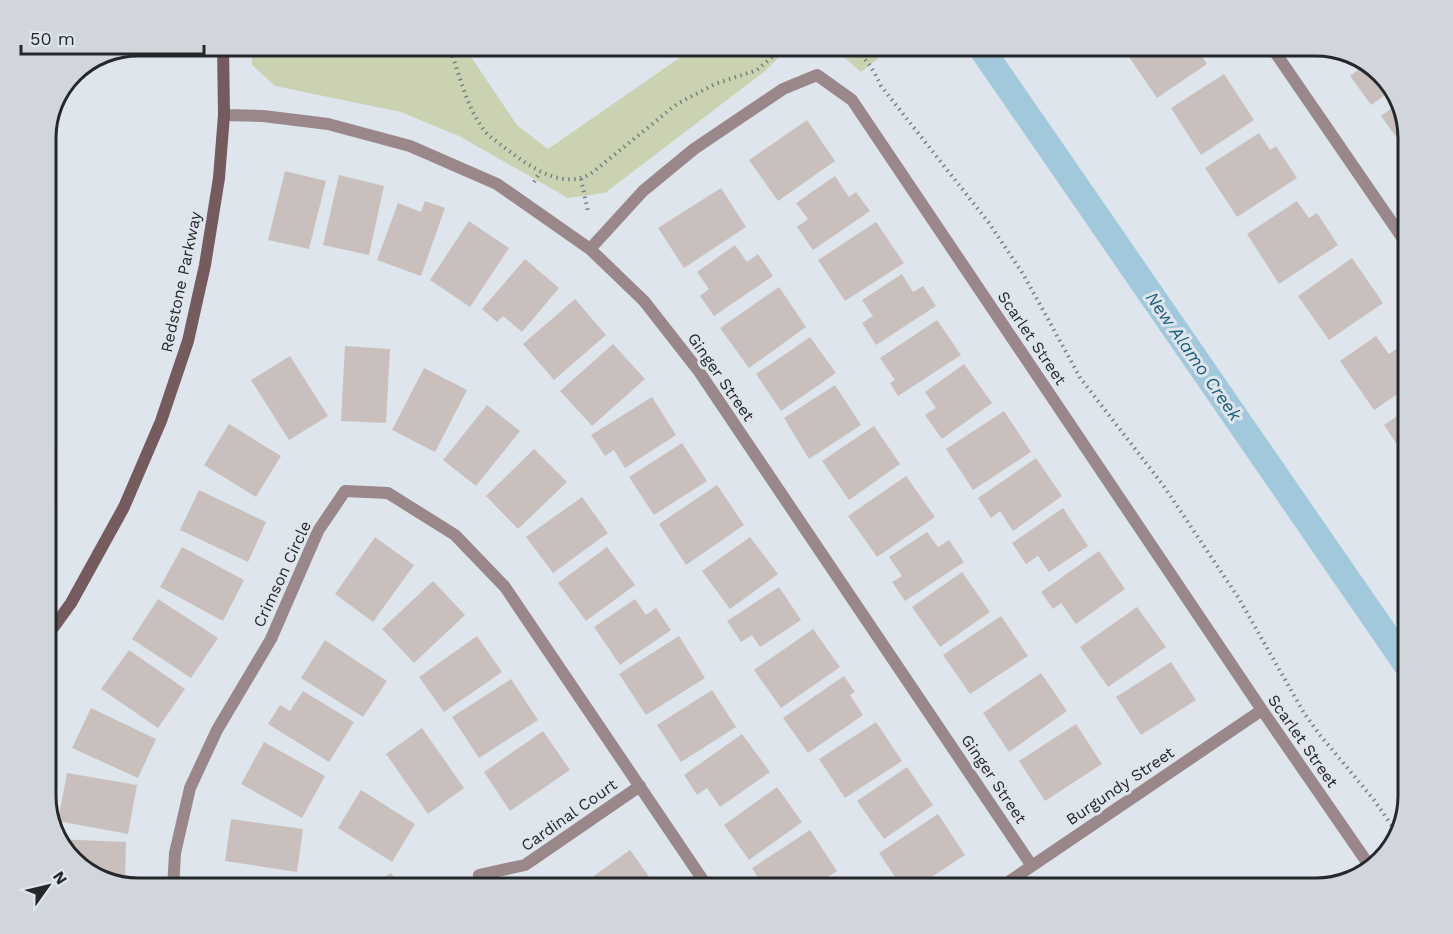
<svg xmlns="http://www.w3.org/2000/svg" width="1453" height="934" font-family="'Work Sans',sans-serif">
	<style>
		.green { fill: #cad2b2 }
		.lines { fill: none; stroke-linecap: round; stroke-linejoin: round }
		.canal { stroke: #a1c8db; stroke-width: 26 }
		.building { fill: #c9c0bd }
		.path { stroke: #7b7f84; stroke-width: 4; stroke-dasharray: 1.5 4.5; stroke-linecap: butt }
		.street { stroke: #998789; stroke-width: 12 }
		.secondary { stroke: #755b5e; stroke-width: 12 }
		.labels { text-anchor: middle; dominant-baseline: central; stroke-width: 6; stroke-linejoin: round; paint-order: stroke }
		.street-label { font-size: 16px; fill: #25282a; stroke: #dfe5ec }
		.water-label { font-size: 18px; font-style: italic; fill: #1a5f7a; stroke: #dfe5ec }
		.rim { fill: none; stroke: #25282a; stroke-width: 3 }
	</style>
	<rect width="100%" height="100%" fill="#dfe5ec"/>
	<path class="green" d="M 252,45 L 463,45 L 517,125 L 548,149 L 698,45 L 870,45 L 879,58 L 861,72 L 840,54 L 823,49 L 800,48 L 780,56 L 765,71 L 605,193 L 568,198 L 459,136 L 401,112 L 275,86 L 252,65 Z"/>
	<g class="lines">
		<path class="canal" d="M 979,45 L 1408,667"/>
	</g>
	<path class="building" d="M 1128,45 L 1194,45 L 1207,64 L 1157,98 L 1123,48 Z
		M 1347,55 L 1366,60 L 1394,89 L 1371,105 L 1350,76 L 1358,70 Z
		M 1224,74 L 1254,120 L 1201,155 L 1171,108 Z
		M 1399,103 L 1408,132 L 1408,153 L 1381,116 Z
		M 807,120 L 835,161 L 778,201 L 749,160 Z
		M 1259,133 L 1270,150 L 1276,146 L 1297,178 L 1237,217 L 1205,168 Z
		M 285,171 L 326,181 L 309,249 L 268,240 Z
		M 339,175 L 384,186 L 369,255 L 323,245 Z
		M 835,176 L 849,197 L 856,192 L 870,211 L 813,250 L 797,227 L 808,219 L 796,203 Z
		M 721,188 L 746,227 L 684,268 L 658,228 Z
		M 425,201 L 445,208 L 421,276 L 377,260 L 398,203 L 421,212 Z
		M 1297,201 L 1309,218 L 1317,213 L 1338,245 L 1279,284 L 1247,234 Z
		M 469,221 L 509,248 L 470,307 L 430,280 Z
		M 876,222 L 904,263 L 845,301 L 818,260 Z
		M 735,245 L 747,262 L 758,254 L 773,276 L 714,316 L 700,296 L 709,289 L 697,272 Z
		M 1352,258 L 1383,303 L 1329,340 L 1298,296 Z
		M 525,259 L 559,288 L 522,332 L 503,316 L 497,322 L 482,309 Z
		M 902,274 L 913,292 L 923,286 L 936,306 L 876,345 L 862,323 L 873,316 L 862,300 Z
		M 779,287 L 806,327 L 749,368 L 720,328 Z
		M 575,299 L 606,335 L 554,380 L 523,344 Z
		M 937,320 L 961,355 L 898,396 L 890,383 L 895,380 L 880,358 Z
		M 1376,336 L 1389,354 L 1408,341 L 1408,387 L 1374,410 L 1340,361 Z
		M 810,337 L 836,373 L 781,411 L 756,374 Z
		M 613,344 L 645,379 L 592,426 L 560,391 Z
		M 345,346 L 390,349 L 386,423 L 341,421 Z
		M 290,356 L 328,416 L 289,440 L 251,380 Z
		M 964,364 L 992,403 L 942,439 L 925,415 L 936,408 L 925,392 Z
		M 424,368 L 467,390 L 435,452 L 392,430 Z
		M 835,385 L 861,425 L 809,459 L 784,418 Z
		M 652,397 L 676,435 L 625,468 L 614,450 L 605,456 L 591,435 Z
		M 487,405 L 520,431 L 476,486 L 443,460 Z
		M 1408,409 L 1408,461 L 1384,425 Z
		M 1004,411 L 1031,452 L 973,490 L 946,449 Z
		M 229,424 L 281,456 L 256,497 L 204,465 Z
		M 874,426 L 900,464 L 849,500 L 822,461 Z
		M 682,443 L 707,481 L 654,515 L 629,477 Z
		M 534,449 L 567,482 L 518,529 L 486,496 Z
		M 1036,458 L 1062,496 L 1013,531 L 1000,511 L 991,518 L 978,498 Z
		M 906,476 L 935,517 L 877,557 L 848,516 Z
		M 717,485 L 744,525 L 686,565 L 659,524 Z
		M 199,490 L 266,522 L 248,562 L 180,530 Z
		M 582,497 L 608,533 L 553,573 L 526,537 Z
		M 1063,508 L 1088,546 L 1049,572 L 1038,556 L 1026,564 L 1012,543 Z
		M 927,532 L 938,547 L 949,540 L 964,562 L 905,601 L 892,582 L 902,576 L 889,557 Z
		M 375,537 L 414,565 L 373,622 L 335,594 Z
		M 750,537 L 778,574 L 730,609 L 702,571 Z
		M 182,547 L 244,580 L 223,621 L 160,587 Z
		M 607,547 L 635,585 L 586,621 L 558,583 Z
		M 1099,551 L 1125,589 L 1076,624 L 1061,603 L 1053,609 L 1041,592 Z
		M 962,572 L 990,612 L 940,647 L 912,607 Z
		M 433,581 L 465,615 L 414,663 L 382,629 Z
		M 779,587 L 801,620 L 760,647 L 752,635 L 741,642 L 727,621 Z
		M 158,599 L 218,638 L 191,678 L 132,639 Z
		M 635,599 L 646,615 L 656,608 L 671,630 L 620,665 L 594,627 Z
		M 1137,607 L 1166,647 L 1108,687 L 1080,647 Z
		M 1001,616 L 1028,656 L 970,694 L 943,655 Z
		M 813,629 L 840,667 L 781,708 L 754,670 Z
		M 477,636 L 502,672 L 444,712 L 419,677 Z
		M 679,636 L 705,678 L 646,715 L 619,674 Z
		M 325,640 L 387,681 L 363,717 L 301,678 Z
		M 129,650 L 185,689 L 158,728 L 101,689 Z
		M 1171,662 L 1196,700 L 1141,735 L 1116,697 Z
		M 1041,673 L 1067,711 L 1009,752 L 983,713 Z
		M 844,676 L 855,692 L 850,695 L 863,715 L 808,753 L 783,718 Z
		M 511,679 L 538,720 L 479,758 L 452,717 Z
		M 712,690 L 736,727 L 681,762 L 657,725 Z
		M 303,691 L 354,722 L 329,762 L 268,724 L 280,705 L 290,711 Z
		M 91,708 L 156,739 L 138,778 L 72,748 Z
		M 876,722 L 902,761 L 845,798 L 819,759 Z
		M 1076,724 L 1102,764 L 1045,801 L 1019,761 Z
		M 422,728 L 464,788 L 428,814 L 386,754 Z
		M 543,731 L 570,770 L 510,811 L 484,772 Z
		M 742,734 L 770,772 L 720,807 L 707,788 L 697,795 L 684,775 Z
		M 264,742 L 325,776 L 302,818 L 241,784 Z
		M 907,767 L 933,805 L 884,839 L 857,801 Z
		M 67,773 L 137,785 L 128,834 L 58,821 Z
		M 777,787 L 802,822 L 749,860 L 724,825 Z
		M 361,790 L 415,824 L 392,862 L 338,828 Z
		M 938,814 L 965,855 L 913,889 L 903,889 L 879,853 Z
		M 231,819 L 303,829 L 297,872 L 225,861 Z
		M 810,830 L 837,871 L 809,889 L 765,889 L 752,868 Z
		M 56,839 L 126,842 L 125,885 L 87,874 L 57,842 Z
		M 630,850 L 658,889 L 599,889 L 591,878 Z
		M 391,873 L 401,889 L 365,889 Z
		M 222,877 L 289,877 L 289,889 L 222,889 Z
		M 582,879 L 589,889 L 568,889 Z
		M 843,880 L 849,889 L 830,889 Z"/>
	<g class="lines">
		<path class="path" d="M 448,45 C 461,75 466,111 489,136 C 516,155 558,196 593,172 L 677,104 L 715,84 L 757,70 L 779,51 L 789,45
			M 846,45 C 866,57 871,65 881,86 L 989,223 L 1023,274 L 1081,379 L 1163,485 L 1238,597 L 1304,713 L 1320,735 L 1374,800 L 1397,833
			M 581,179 L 588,212
			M 534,182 L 540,172"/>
		<path class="street" d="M 1270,45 L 1408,246
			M 224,115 L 263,116 L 328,124 L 410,146 L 497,184 L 590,249 L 644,301 L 698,370 L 1032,866
			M 590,249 L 643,191 L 694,149 L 783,89 L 817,75 L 852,100 L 1262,710 L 1371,868
			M 479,875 L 525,865 L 640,786
			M 173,889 L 175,853 L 190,788 L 217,730 L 271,639 L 318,531 L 345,491 L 388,493 L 455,535 L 505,587 L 709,889
			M 998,889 L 1262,710"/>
		<path class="secondary" d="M 45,639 L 71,603 L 124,507 L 161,421 L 188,341 L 205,265 L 219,178 L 224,115 L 223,45"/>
	</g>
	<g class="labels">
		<g class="street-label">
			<text transform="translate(181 282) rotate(-78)">Redstone Parkway</text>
			<text transform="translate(1032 338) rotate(56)">Scarlet Street</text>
			<text transform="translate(721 377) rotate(55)">Ginger Street</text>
			<text transform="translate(282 574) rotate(-65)">Crimson Circle</text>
			<text transform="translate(1303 741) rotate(55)">Scarlet Street</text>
			<text transform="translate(994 779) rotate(56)">Ginger Street</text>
			<text transform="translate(1120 786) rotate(-34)">Burgundy Street</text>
			<text transform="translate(569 815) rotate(-35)">Cardinal Court</text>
		</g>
		<g class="water-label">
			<text transform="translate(1194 356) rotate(55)">New Alamo Creek</text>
		</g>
	</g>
	<path d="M0 0H1453V934H0ZM138 56H1316A82 82 0 0 1 1398 138V796A82 82 0 0 1 1316 878H138A82 82 0 0 1 56 796V138A82 82 0 0 1 138 56Z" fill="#d0d6dc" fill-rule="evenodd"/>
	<path class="rim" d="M138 56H1316A82 82 0 0 1 1398 138V796A82 82 0 0 1 1316 878H138A82 82 0 0 1 56 796V138A82 82 0 0 1 138 56Z"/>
	<g transform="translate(48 886) rotate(56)" stroke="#dfe5ec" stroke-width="4.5" paint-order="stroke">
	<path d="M0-4.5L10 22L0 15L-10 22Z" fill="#25282a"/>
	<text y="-9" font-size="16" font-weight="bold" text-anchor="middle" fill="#25282a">N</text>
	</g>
	<path d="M21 45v9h183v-9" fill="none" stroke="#25282a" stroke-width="3"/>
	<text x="30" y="45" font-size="18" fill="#25282a" stroke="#dfe5ec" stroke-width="4.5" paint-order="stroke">50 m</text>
</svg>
